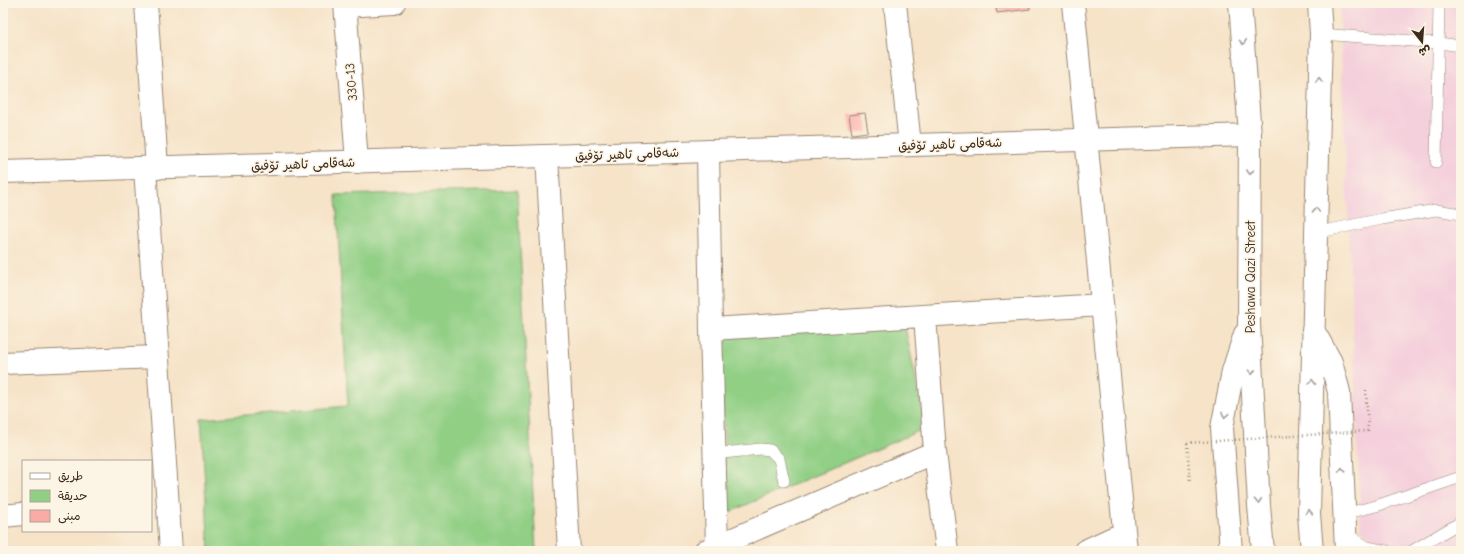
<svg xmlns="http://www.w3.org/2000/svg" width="1464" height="554" font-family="'Comic Neue','Playpen Sans Arabic',sans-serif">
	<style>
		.built { fill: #f4cfdc }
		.green { fill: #91cf85; stroke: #667c52 }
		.building { fill: #faaba6 }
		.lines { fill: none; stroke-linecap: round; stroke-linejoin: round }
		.lane-casing { stroke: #988673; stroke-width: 12 }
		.street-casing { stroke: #988673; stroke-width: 24 }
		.secondary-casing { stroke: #988673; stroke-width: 24 }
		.highway-casing { stroke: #988673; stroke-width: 24 }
		.path { stroke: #988673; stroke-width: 2.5; stroke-dasharray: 1 3; stroke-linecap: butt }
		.lane { stroke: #fff; stroke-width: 11 }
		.street { stroke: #fff; stroke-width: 22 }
		.secondary { stroke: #fff; stroke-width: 22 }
		.highway { stroke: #fff; stroke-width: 22 }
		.path-bridge { stroke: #988673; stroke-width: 2.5; stroke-dasharray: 1 3; stroke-linecap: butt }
		.oneway { stroke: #a79f9a }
		.labels { text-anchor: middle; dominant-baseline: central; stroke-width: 3.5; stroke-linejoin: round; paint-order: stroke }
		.street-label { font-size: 13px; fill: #3b2a1e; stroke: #fcf5e5 }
	</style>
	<rect width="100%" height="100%" fill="#fcf5e5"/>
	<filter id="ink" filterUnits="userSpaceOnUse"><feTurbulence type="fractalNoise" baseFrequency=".025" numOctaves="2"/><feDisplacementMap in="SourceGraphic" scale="8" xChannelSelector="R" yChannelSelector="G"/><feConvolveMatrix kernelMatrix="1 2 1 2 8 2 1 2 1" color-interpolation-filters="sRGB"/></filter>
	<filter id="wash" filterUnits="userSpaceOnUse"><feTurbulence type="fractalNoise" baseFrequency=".012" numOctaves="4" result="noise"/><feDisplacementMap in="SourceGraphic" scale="16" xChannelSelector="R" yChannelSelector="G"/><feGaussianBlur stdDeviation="0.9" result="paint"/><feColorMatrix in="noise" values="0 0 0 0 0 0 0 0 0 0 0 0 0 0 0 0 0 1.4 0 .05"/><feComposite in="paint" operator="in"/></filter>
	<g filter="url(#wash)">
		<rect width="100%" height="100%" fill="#f6e3c8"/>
		<path class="built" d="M 1339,3 L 1461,3 L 1461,551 L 1393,551 L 1361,530 Z"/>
		<path class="green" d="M 517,190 L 536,551 L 209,551 L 201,419 L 348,406 L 336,195 Z
			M 905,327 L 926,428 L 727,513 L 720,334 Z"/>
		<g id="blocks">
			<path class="building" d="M 995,3 L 1029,3 L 1030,9 L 997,13 Z
				M 865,113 L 868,132 L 852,134 L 849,115 Z"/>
		</g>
	</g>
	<g filter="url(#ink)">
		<use href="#blocks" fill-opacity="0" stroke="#988673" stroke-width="1"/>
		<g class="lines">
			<g class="lane-casing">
				<path id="lane" d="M 1321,34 L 1439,43 L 1461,46
					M 1436,162 L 1439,3
					M 1315,233 L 1382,219 L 1436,210 L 1461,214
					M 714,454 L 760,449 L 770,450 L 779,459 L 784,481
					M 1344,514 L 1376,506 L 1461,477
					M 1345,533 L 1367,547 L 1387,551
					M 1412,551 L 1461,522"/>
			</g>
			<g class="street-casing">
				<path id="street" d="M 146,3 L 157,168
					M 345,3 L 357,162
					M 895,3 L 910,145
					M 1073,3 L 1126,551
					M 345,6 L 394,3
					M 708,151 L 711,329 L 717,546
					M 547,156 L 569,551
					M 145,168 L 171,551
					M 925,316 L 935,452 L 947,551
					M 711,329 L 1102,305
					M 3,363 L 157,357
					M 3,516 L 23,514
					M 705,551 L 935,452
					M 1085,551 L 1124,533"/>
			</g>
			<g class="secondary-casing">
				<path id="secondary" d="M 3,172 L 1250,135"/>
			</g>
			<g class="highway-casing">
				<path id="highway" d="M 1240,3 L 1250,135 L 1249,324 L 1259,506 L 1263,551
					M 1313,330 L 1331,362 L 1339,392 L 1346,551
					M 1231,551 L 1222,428 L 1233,371 L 1245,334
					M 1312,551 L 1309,514 L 1321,34 L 1319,3"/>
			</g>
			<path class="path" d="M 1366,390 L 1368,431
				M 1187,443 L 1190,482"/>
			<use href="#lane" class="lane"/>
			<use href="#street" class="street"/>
			<use href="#secondary" class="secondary"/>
			<use href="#highway" class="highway"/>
			<path class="path-bridge" d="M 1187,443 L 1368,431"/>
		</g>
		<defs><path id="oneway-chevron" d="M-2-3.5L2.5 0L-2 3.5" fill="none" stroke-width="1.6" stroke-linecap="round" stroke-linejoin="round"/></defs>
		<g class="oneway">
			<use href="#oneway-chevron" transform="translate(1243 42) rotate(85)"/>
			<use href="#oneway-chevron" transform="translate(1319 80) rotate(-88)"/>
			<use href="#oneway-chevron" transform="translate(1250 172) rotate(90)"/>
			<use href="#oneway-chevron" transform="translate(1316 210) rotate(-88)"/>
			<use href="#oneway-chevron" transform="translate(1252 372) rotate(87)"/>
			<use href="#oneway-chevron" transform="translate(1312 382) rotate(-89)"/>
			<use href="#oneway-chevron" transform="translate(1225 415) rotate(101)"/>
			<use href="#oneway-chevron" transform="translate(1342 470) rotate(-92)"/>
			<use href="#oneway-chevron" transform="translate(1258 501) rotate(87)"/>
			<use href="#oneway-chevron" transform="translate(1309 512) rotate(-91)"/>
		</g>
	</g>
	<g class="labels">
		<g class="street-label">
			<text transform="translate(351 82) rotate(-95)">330-13</text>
			<text transform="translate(950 144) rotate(-2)">شەقامی تاهیر تۆفیق</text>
			<text transform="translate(627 154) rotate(-2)">شەقامی تاهیر تۆفیق</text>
			<text transform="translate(303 164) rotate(-2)">شەقامی تاهیر تۆفیق</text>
			<text transform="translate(1250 277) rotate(-90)">Peshawa Qazi Street</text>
		</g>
	</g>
	<rect width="1464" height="554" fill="none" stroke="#fcf5e5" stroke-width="16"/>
	<rect x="22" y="460" width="130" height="72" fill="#fcf5e5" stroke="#afa495"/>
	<rect x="30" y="473" width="20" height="6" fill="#ffffff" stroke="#afa495"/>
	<text x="58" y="480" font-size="12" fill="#3b2a1e">طريق</text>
	<rect x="30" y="490" width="20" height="12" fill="#91cf85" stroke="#afa495"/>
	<text x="58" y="500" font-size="12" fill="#3b2a1e">حديقة</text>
	<rect x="30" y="510" width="20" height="12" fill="#faaba6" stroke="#afa495"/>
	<text x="58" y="520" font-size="12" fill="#3b2a1e">مبنى</text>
	<g transform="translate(1422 42) rotate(163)" stroke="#fcf5e5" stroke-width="3" paint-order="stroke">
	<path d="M0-3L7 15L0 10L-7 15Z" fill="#3b2a1e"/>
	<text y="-6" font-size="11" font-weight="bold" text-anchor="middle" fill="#3b2a1e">ش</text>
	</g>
</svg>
